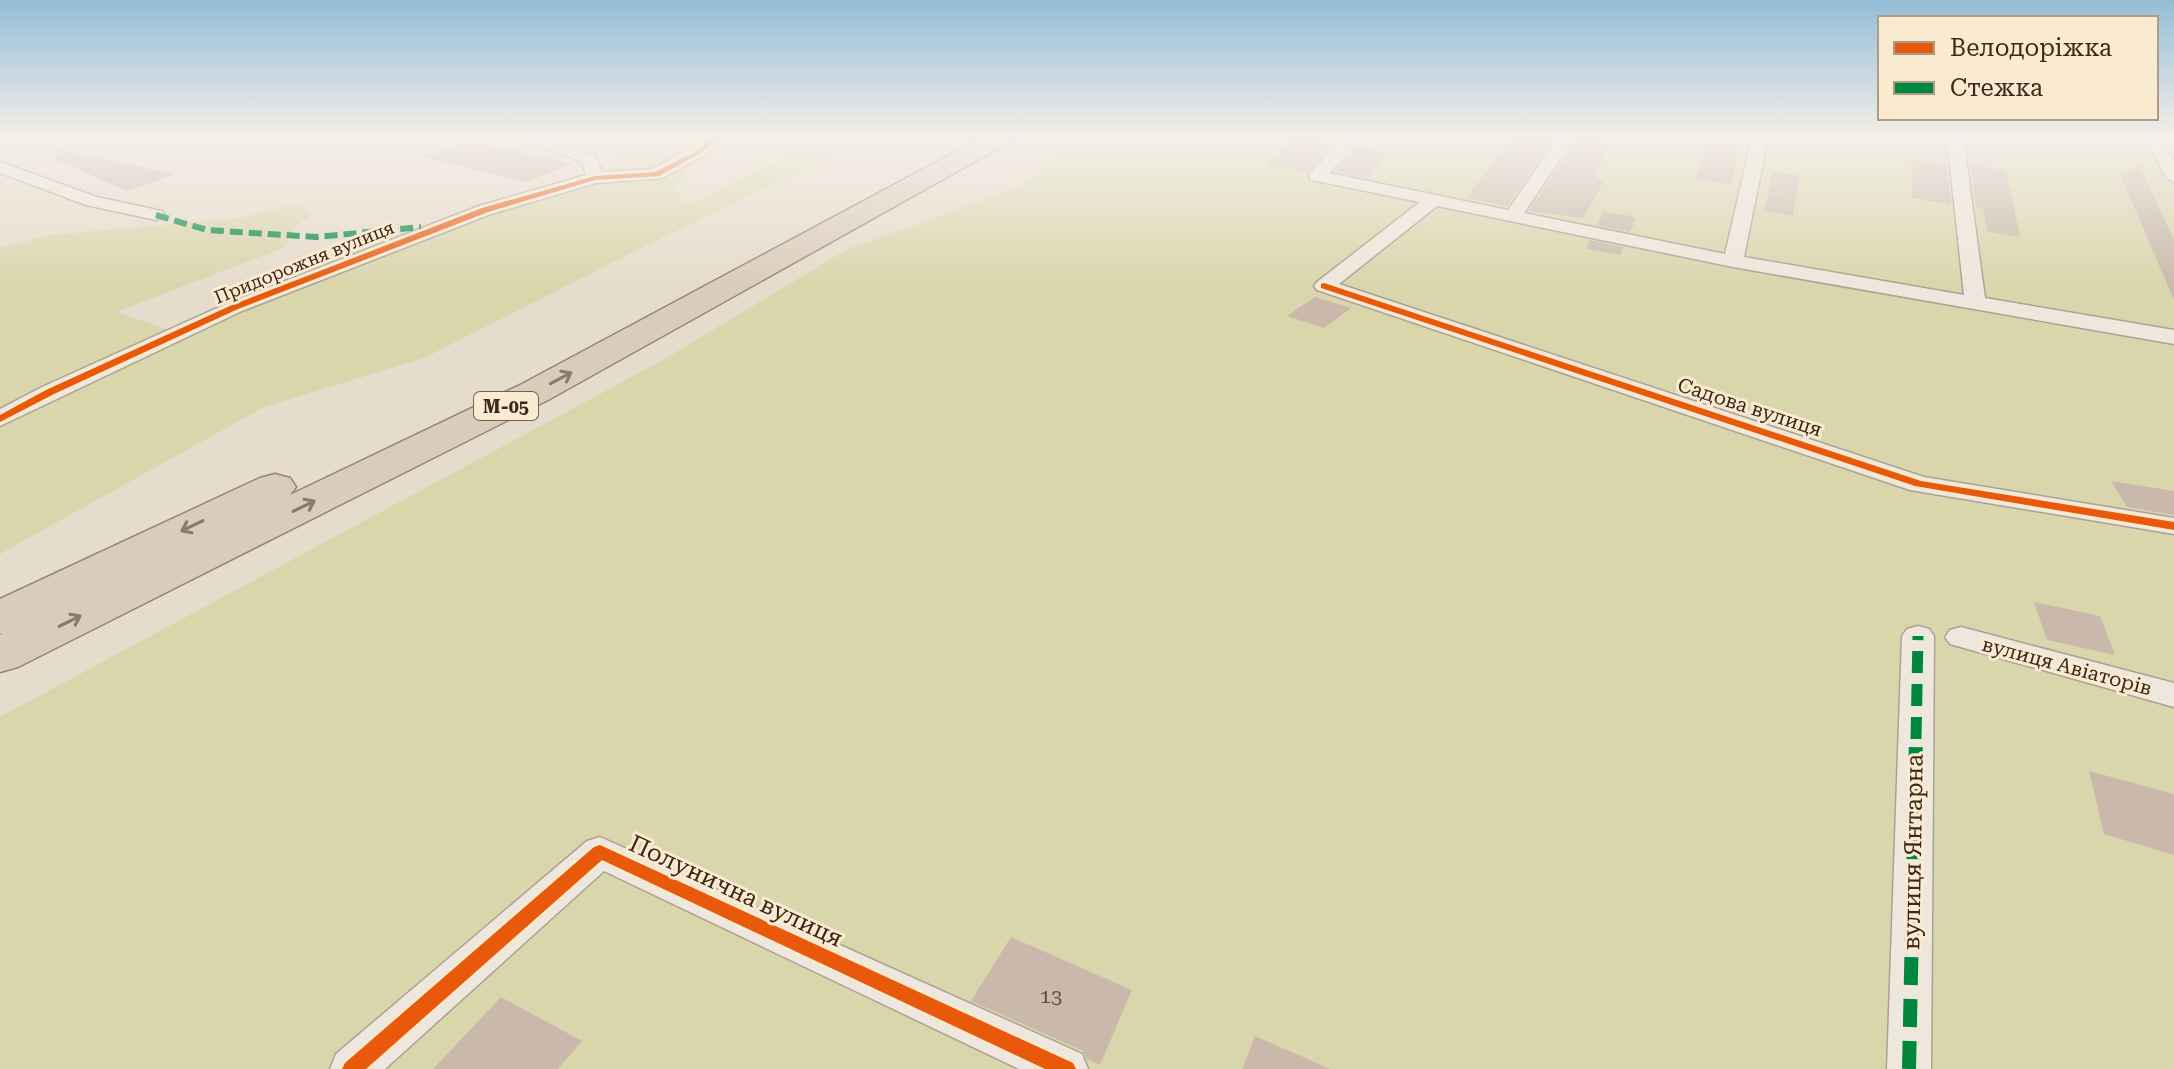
<svg xmlns="http://www.w3.org/2000/svg" width="2174" height="1069" font-family="'Roboto Serif',serif">
	<style>
		.green { fill: #d9d6ac }
		.building { fill: #cab9ab }
		.lines { fill: none; stroke-linecap: round; stroke-linejoin: round }
		.street-casing { stroke: #aba194; stroke-width: 3 }
		.highway-casing { stroke: #90867b; stroke-width: 3 }
		.street { fill: #eee7dd; fill-rule: evenodd }
		.highway { fill: #daccbb; fill-rule: evenodd }
		.quiet-far2 { stroke: #00873e; stroke-width: 6; stroke-dasharray: 13 6; stroke-linecap: butt }
		.quiet-far1 { stroke: #00873e; stroke-width: 11; stroke-dasharray: 22 11; stroke-linecap: butt }
		.quiet { stroke: #00873e; stroke-width: 14; stroke-dasharray: 28 14; stroke-linecap: butt }
		.cycleway-casing { stroke: #f9ead0; stroke-width: 5 }
		.cycleway { fill: #e8590c; fill-rule: evenodd }
		.oneway { stroke: #8a7a6b }
		.labels { text-anchor: middle; dominant-baseline: central; stroke-width: 6; stroke-linejoin: round; paint-order: stroke }
		.far-street-label { font-size: 18px; fill: #3b281b; stroke: #f9ead0 }
		.shield { fill: #f9ead0; stroke: #746251; stroke-width: 2 }
		.shield-label { font-size: 18px; font-weight: bold; fill: #3b281b }
		.street-label { font-size: 20px; fill: #3b281b; stroke: #f9ead0 }
		.near-number-label { font-size: 20px; fill: #5f4c3f }
		.near-street-label { font-size: 24px; fill: #3b281b; stroke: #f9ead0 }
	</style>
	<rect width="100%" height="100%" fill="#e6dccb"/>
	<path class="green" d="M 599,137 L 706,137 L 684,150 L 686,175 L 674,186 L 684,203 L 700,200 L 821,137 L 873,137 L 655,241 L 424,358 L 264,407 L 0,554 L 0,248 L 50,235 L 238,218 L 300,203 L 310,216 L 297,225 L 283,248 L 116,312 L 169,330 L 201,329 L 493,210 L 625,171 L 621,156 L 587,153 L 576,144 Z
		M 1080,137 L 2159,137 L 2156,140 L 2174,143 L 2174,1069 L 0,1069 L 0,717 L 663,360 L 846,250 L 1025,185 Z"/>
	<path class="building" d="M 1296,137 L 1335,143 L 1308,172 L 1266,165 Z
		M 1513,137 L 1555,137 L 1507,206 L 1466,198 Z
		M 1578,138 L 1611,143 L 1594,178 L 1605,180 L 1583,218 L 1529,211 Z
		M 472,140 L 573,164 L 526,182 L 424,157 Z
		M 1708,140 L 1741,145 L 1731,185 L 1696,179 Z
		M 1358,147 L 1388,152 L 1366,178 L 1335,171 Z
		M 59,149 L 176,174 L 126,191 L 55,159 Z
		M 1911,159 L 1947,165 L 1951,204 L 1912,198 Z
		M 1971,165 L 2006,170 L 2020,237 L 1987,231 L 1983,209 L 1976,208 Z
		M 2139,165 L 2174,239 L 2174,300 L 2120,174 Z
		M 1772,171 L 1799,175 L 1793,216 L 1765,211 Z
		M 1603,212 L 1632,216 L 1636,219 L 1630,232 L 1597,225 Z
		M 1590,240 L 1623,247 L 1620,255 L 1586,249 Z
		M 1315,297 L 1351,308 L 1324,328 L 1287,316 Z
		M 2111,481 L 2174,491 L 2174,515 L 2127,507 Z
		M 2034,602 L 2100,616 L 2115,655 L 2047,640 Z
		M 2089,771 L 2174,794 L 2174,855 L 2104,834 Z
		M 1011,937 L 1132,990 L 1100,1065 L 1087,1059 L 1083,1051 L 971,1001 Z
		M 501,997 L 582,1041 L 558,1069 L 433,1069 Z
		M 1255,1036 L 1330,1069 L 1242,1069 Z"/>
	<g class="lines">
		<g class="street-casing">
			<path id="street" d="M 520,137 L 542,137 L 595,156 L 602,172 L 653,169 L 709,137 L 727,137 L 703,156 L 662,178 L 596,183 L 491,214 L 242,311 L 0,426 L 0,409 L 42,387 L 228,303 L 479,206 L 586,175 L 582,162 Z
				M 1346,137 L 1363,137 L 1329,173 L 1508,210 L 1559,137 L 1575,137 L 1524,213 L 1725,254 L 1752,137 L 1768,137 L 1744,257 L 1964,295 L 1947,137 L 1963,137 L 1985,298 L 2174,330 L 2174,344 L 1733,267 L 1437,206 L 1339,284 L 1924,477 L 2174,518 L 2174,534 L 1910,490 L 1317,290 L 1314,286 L 1317,282 L 1420,202 L 1311,180 L 1309,176 L 1311,172 Z
				M 2149,137 L 2161,137 L 2163,140 L 2174,161 L 2174,182 L 2166,177 L 2147,140 Z
				M 0,162 L 97,197 L 162,211 L 165,215 L 156,220 L 86,205 L 0,173 Z
				M 1918,626 L 1929,629 L 1934,636 L 1931,1069 L 1887,1069 L 1902,636 L 1907,629 Z
				M 1961,627 L 2174,683 L 2174,707 L 1950,644 L 1945,637 L 1950,630 Z
				M 600,837 L 1082,1054 L 1088,1069 L 1019,1069 L 604,871 L 385,1069 L 330,1069 L 336,1054 L 587,841 Z"/>
		</g>
		<g class="highway-casing">
			<path id="highway" d="M 983,137 L 1013,137 L 1010,142 L 548,400 L 18,667 L 0,672 L 0,635 L 3,633 L 0,634 L 0,599 L 260,478 L 275,474 L 290,478 L 296,487 L 290,495 L 522,384 Z"/>
		</g>
		<use href="#street" class="street"/>
		<use href="#highway" class="highway"/>
		<path class="quiet-far2" d="M 156,215 L 207,230 L 316,237 L 421,227"/>
		<path class="quiet-far1" d="M 1916,739 L 1918,636"/>
		<path class="quiet" d="M 1909,1069 L 1916,737"/>
		<g class="cycleway-casing">
			<path id="cycleway" d="M 715,137 L 722,137 L 699,154 L 659,176 L 595,180 L 488,212 L 238,309 L 54,394 L 0,422 L 0,415 L 46,390 L 232,305 L 482,208 L 595,176 L 655,172 L 695,152 Z
				M 1324,283 L 1921,481 L 2174,522 L 2174,530 L 1915,486 L 1321,288 L 1321,284 Z
				M 600,845 L 1073,1063 L 1076,1069 L 1045,1069 L 602,860 L 366,1069 L 342,1069 L 345,1063 L 594,847 Z"/>
		</g>
		<use href="#cycleway" class="cycleway"/>
	</g>
	<defs><path id="oneway-shaft" d="M-6 0H5M1.5-3L5.5 0L1.5 3" fill="none" stroke-width="1.6" stroke-linecap="round" stroke-linejoin="round" transform="scale(2)"/></defs>
	<g class="oneway">
		<use href="#oneway-shaft" transform="translate(561 378) rotate(-28)"/>
		<use href="#oneway-shaft" transform="translate(304 506) rotate(-26)"/>
		<use href="#oneway-shaft" transform="translate(192 526) rotate(154)"/>
		<use href="#oneway-shaft" transform="translate(70 621) rotate(-26)"/>
	</g>
	<linearGradient id="sky" x2="0" y2="1"><stop stop-color="#94bdd7"/><stop offset="0.48" stop-color="#f4efe8"/><stop offset="1" stop-color="#f4efe8" stop-opacity="0"/></linearGradient>
	<rect width="2174" height="286" fill="url(#sky)"/>
	<g class="labels">
		<g class="far-street-label">
			<text transform="translate(304 262) rotate(-22)">Придорожня вулиця</text>
		</g>
		<rect class="shield" x="474" y="392" width="64" height="28" rx="6"/>
		<g class="shield-label">
			<text x="506" y="406">М-05</text>
		</g>
		<g class="street-label">
			<text transform="translate(1750 407) rotate(18)">Садова вулиця</text>
			<text transform="translate(2067 666) rotate(15)">вулиця Авіаторів</text>
		</g>
		<g class="near-number-label">
			<text x="1051" y="996">13</text>
		</g>
		<g class="near-street-label">
			<text transform="translate(1913 852) rotate(-89)">вулиця Янтарна</text>
			<text transform="translate(736 891) rotate(25)">Полунична вулиця</text>
		</g>
	</g>
	<rect x="1878" y="16" width="280" height="104" fill="#f9ead0" stroke="#ad9c88" stroke-width="2"/>
	<rect x="1894" y="42" width="40" height="12" fill="#e8590c" stroke="#ad9c88" stroke-width="2"/>
	<text x="1950" y="56" font-size="24" fill="#3b281b">Велодоріжка</text>
	<rect x="1894" y="82" width="40" height="12" fill="#00873e" stroke="#ad9c88" stroke-width="2"/>
	<text x="1950" y="96" font-size="24" fill="#3b281b">Стежка</text>
</svg>
